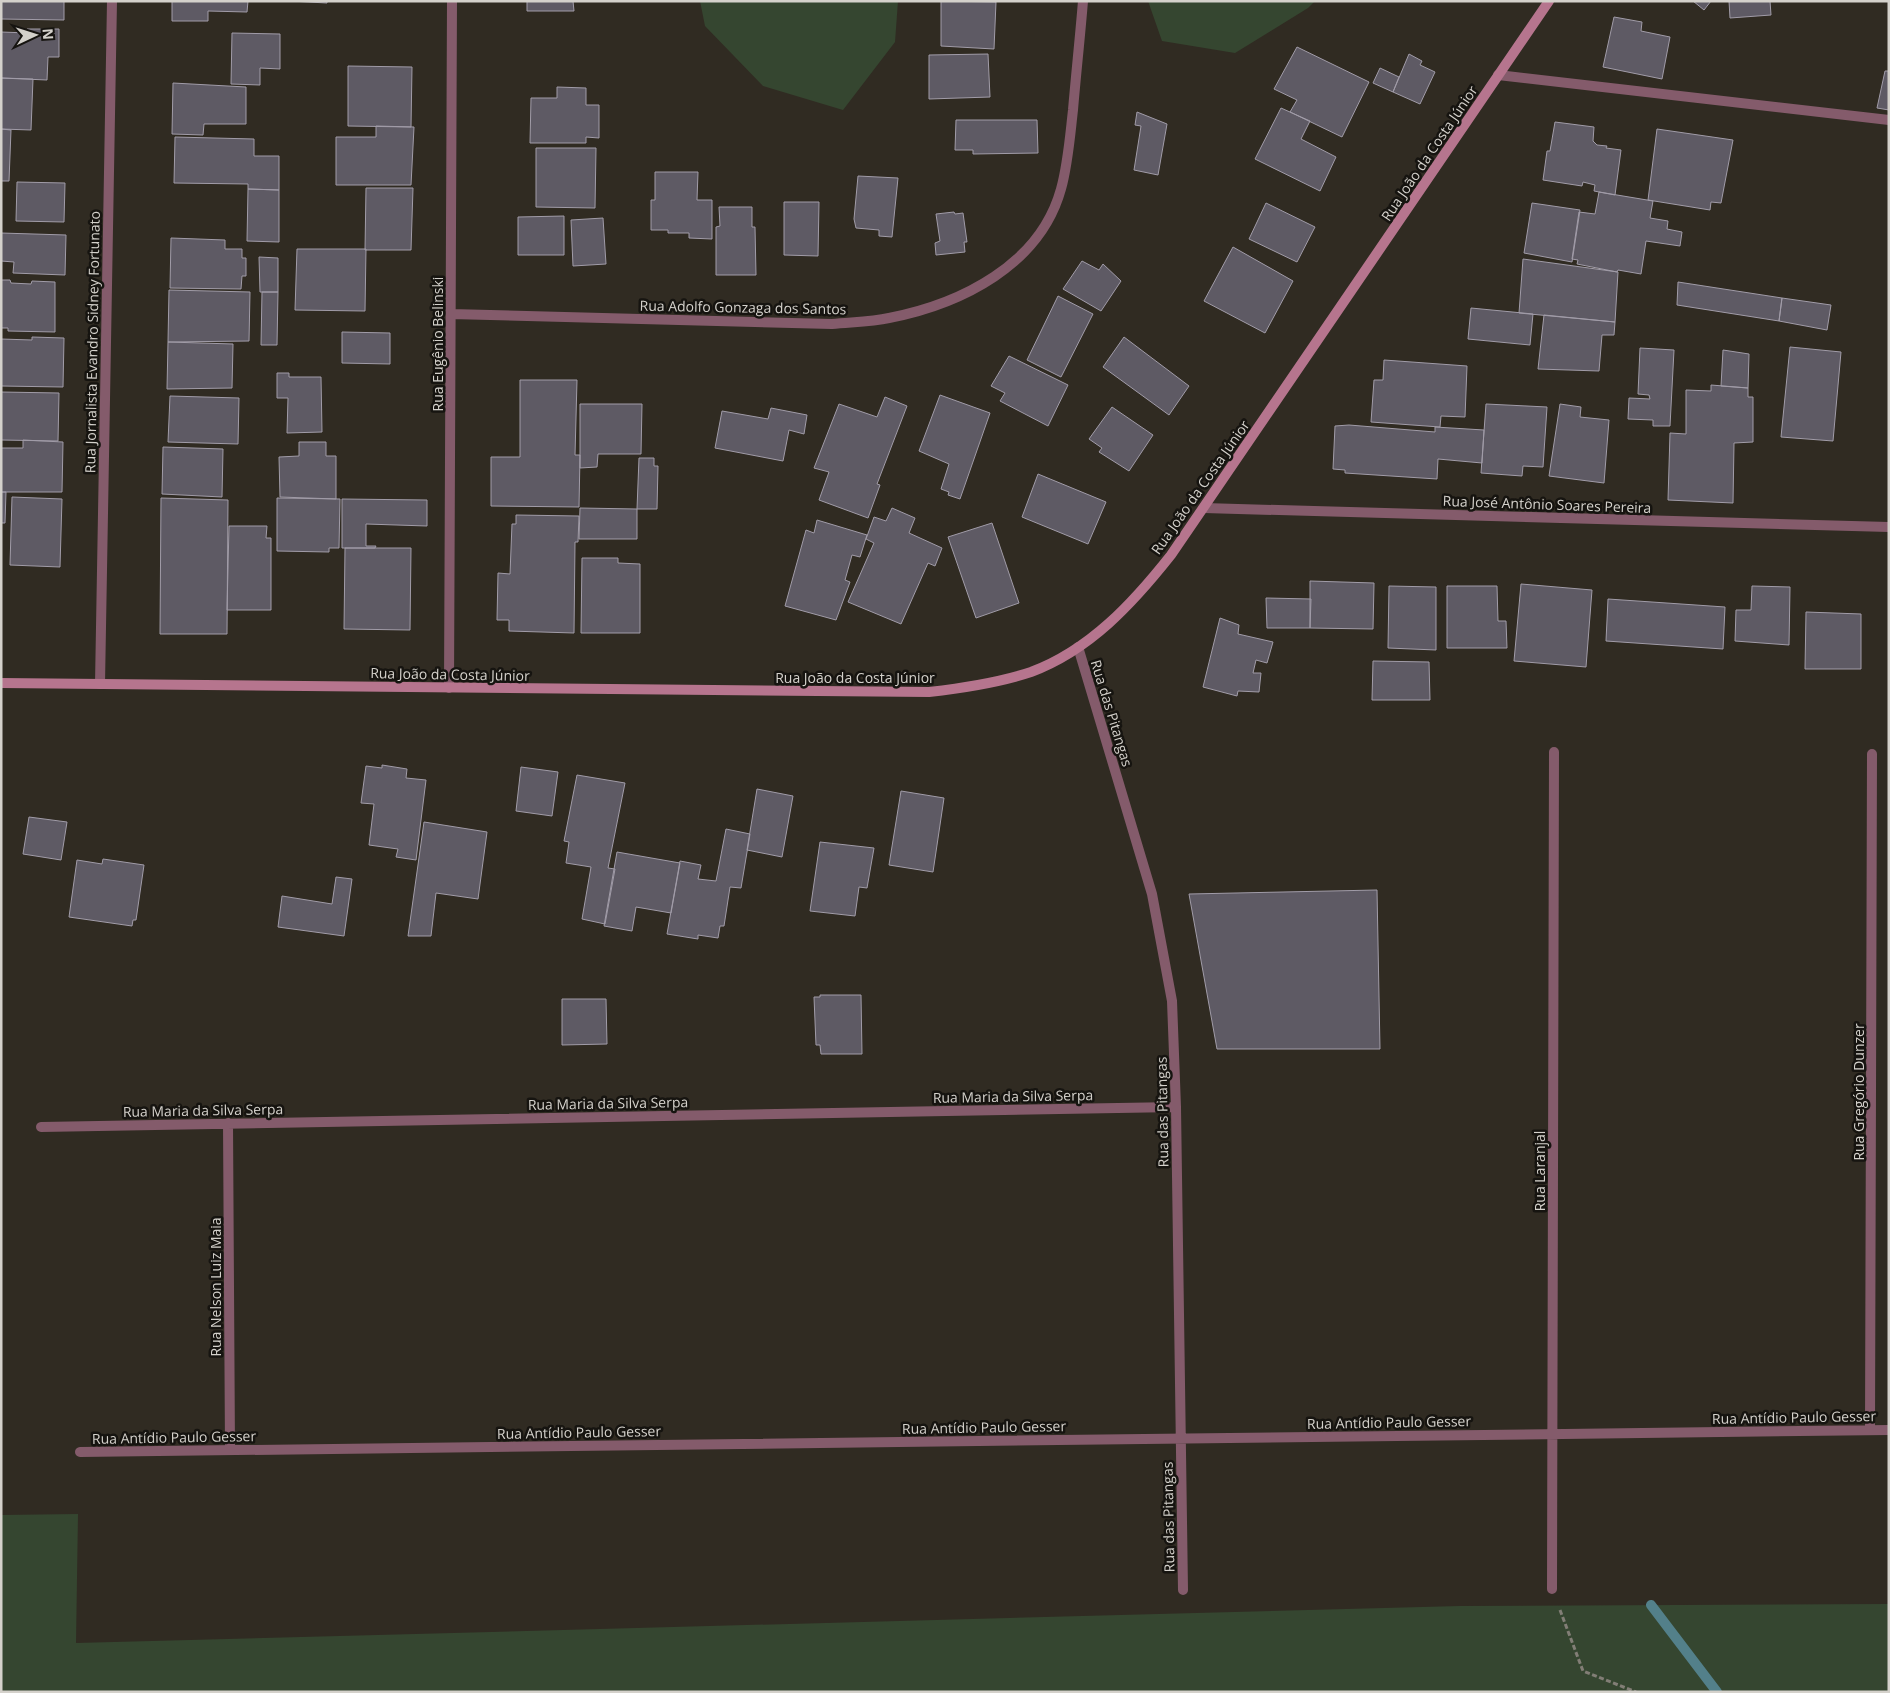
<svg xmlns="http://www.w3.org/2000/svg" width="1890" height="1693" font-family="'Open Sans',sans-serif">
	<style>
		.green { fill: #354630 }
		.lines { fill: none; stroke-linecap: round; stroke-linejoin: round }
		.stream { stroke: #53808a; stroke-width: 10 }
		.building { fill: #5e5a64; stroke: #a19ca8 }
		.path { stroke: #827e76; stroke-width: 3; stroke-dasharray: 5 2.5; stroke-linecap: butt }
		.minor { stroke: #845b6b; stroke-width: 10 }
		.secondary { stroke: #b6758e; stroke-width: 10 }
		.labels { text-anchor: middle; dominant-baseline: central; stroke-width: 5; stroke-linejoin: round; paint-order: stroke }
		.street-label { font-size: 14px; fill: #d4d1cb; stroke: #161410 }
	</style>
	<rect width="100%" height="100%" fill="#302b22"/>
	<path class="green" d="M 700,1 L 898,1 L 895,42 L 843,110 L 763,86 L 705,26 Z
		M 1148,1 L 1315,1 L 1308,8 L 1235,53 L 1162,41 Z
		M 78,1514 L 76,1643 L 1460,1606 L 1889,1604 L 1889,1692 L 1,1692 L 1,1515 Z"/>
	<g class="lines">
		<path class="stream" d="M 1651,1605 L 1717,1692"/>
	</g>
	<path class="building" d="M 1,1 L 64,1 L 64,20 L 1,19 Z
		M 172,1 L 248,1 L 247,12 L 208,11 L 208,21 L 172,21 Z
		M 290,1 L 327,1 L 327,3 Z
		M 527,1 L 573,1 L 574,11 L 527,11 Z
		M 941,1 L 996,2 L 994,49 L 941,46 Z
		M 1693,1 L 1711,1 L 1704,10 Z
		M 1729,1 L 1770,1 L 1771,15 L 1730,18 Z
		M 1614,17 L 1642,22 L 1641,31 L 1670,37 L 1662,79 L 1603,67 Z
		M 27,29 L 59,29 L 59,57 L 48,57 L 47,80 L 1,78 L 1,32 L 28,33 Z
		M 232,33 L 280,34 L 280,69 L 260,68 L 260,85 L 231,84 Z
		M 1297,47 L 1369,82 L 1342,137 L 1290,112 L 1297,100 L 1274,89 Z
		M 988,54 L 990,97 L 929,99 L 929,55 Z
		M 1409,54 L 1422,61 L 1420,65 L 1435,72 L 1420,104 L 1393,92 Z
		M 348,66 L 412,67 L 411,127 L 348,126 Z
		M 1380,68 L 1399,77 L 1393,92 L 1373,83 Z
		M 1885,71 L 1889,71 L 1889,110 L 1877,108 Z
		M 1,78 L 33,79 L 31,130 L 1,129 Z
		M 173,83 L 246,87 L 246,124 L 204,124 L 203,135 L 172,134 Z
		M 557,87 L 586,88 L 586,105 L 599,105 L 599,138 L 586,137 L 586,143 L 530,143 L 531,98 L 557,98 Z
		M 1281,108 L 1310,121 L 1301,139 L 1336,157 L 1320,191 L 1255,159 Z
		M 1137,112 L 1167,124 L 1158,175 L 1134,170 L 1141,126 L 1135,125 Z
		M 956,120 L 1037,120 L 1038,153 L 973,154 L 973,150 L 955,150 Z
		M 1555,122 L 1594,127 L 1593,141 L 1597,145 L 1607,146 L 1606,148 L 1621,150 L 1615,195 L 1594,191 L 1595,185 L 1583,182 L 1582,186 L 1543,180 L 1547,151 L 1550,151 Z
		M 376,126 L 414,127 L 411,185 L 336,185 L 336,137 L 376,137 Z
		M 1,129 L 11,130 L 9,181 L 1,181 Z
		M 1657,129 L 1733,140 L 1721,203 L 1711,202 L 1710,210 L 1648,200 Z
		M 175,137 L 254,139 L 254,156 L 279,156 L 279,190 L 248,189 L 248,184 L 174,183 Z
		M 536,148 L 596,148 L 595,208 L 536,207 Z
		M 655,172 L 698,172 L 697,200 L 712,200 L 712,239 L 689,238 L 689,233 L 668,233 L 668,230 L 651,230 L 651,200 L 655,200 Z
		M 858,176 L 898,178 L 892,237 L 879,236 L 879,230 L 856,228 L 854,219 Z
		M 17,182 L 65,183 L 64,222 L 16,221 Z
		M 366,188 L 413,188 L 411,250 L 365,250 Z
		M 248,189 L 279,190 L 279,242 L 247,241 Z
		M 1599,192 L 1653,201 L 1650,218 L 1668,221 L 1667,229 L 1682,232 L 1680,246 L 1646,241 L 1641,274 L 1618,270 L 1617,272 L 1577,264 L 1578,260 L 1572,259 L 1579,212 L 1595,214 Z
		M 784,202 L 819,202 L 818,256 L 784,255 Z
		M 1266,203 L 1315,227 L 1297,262 L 1249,239 Z
		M 1532,203 L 1580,210 L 1572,262 L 1524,253 Z
		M 719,207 L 752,207 L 752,227 L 755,227 L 756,275 L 716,275 L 716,227 L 720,226 Z
		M 954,212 L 955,214 L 963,213 L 967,242 L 964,242 L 965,252 L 936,255 L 935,243 L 940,241 L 936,214 Z
		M 564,216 L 564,255 L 518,255 L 518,217 Z
		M 603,218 L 606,264 L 573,266 L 571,220 Z
		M 1,233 L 66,235 L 65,275 L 13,273 L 14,262 L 1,261 Z
		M 171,238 L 225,240 L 225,249 L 242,249 L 242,258 L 246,258 L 246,276 L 242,276 L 241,289 L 170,288 Z
		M 1233,247 L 1293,281 L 1265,333 L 1204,301 Z
		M 297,249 L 366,249 L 365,311 L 295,310 Z
		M 259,257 L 278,258 L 278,292 L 260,292 Z
		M 1523,259 L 1618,272 L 1615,322 L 1519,313 Z
		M 1082,261 L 1099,270 L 1103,264 L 1121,281 L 1101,311 L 1063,289 Z
		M 1,280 L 10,280 L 11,283 L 31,284 L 32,281 L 55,282 L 55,332 L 8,331 L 8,328 L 1,328 Z
		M 1678,282 L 1782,298 L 1779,321 L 1677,305 Z
		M 169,290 L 250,292 L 249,341 L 168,342 Z
		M 262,292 L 278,292 L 277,345 L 261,345 Z
		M 1058,296 L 1093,314 L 1061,377 L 1027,360 Z
		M 1782,298 L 1831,305 L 1827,330 L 1779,321 Z
		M 1471,308 L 1533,314 L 1530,345 L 1468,339 Z
		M 1544,315 L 1615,322 L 1614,335 L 1602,335 L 1599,371 L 1538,369 Z
		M 342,332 L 390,333 L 390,364 L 342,363 Z
		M 32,337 L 64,338 L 63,387 L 1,386 L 1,339 L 32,340 Z
		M 1124,337 L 1189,386 L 1169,415 L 1103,367 Z
		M 168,342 L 233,344 L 232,388 L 167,389 Z
		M 1790,347 L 1841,352 L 1833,441 L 1781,437 Z
		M 1640,348 L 1674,350 L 1670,426 L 1653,426 L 1653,420 L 1628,419 L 1629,398 L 1650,399 L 1649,395 L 1638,394 Z
		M 1723,350 L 1749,354 L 1748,388 L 1721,386 Z
		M 1009,356 L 1068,385 L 1048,426 L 1000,401 L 1005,393 L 991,386 Z
		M 1384,360 L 1467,366 L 1465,417 L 1441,416 L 1440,427 L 1371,422 L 1374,380 L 1383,380 Z
		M 277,373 L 289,373 L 289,377 L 321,377 L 322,432 L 287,433 L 288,398 L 277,398 Z
		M 520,380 L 577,380 L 575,455 L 580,455 L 579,507 L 491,506 L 491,457 L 520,457 Z
		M 1711,385 L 1748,388 L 1748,397 L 1753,397 L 1753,442 L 1734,443 L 1733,503 L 1668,500 L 1670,433 L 1686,434 L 1686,390 L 1711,391 Z
		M 1,392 L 59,393 L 58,441 L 1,440 Z
		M 940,395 L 990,413 L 960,499 L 948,495 L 949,492 L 941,489 L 949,464 L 919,451 Z
		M 170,396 L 239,398 L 238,444 L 168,442 Z
		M 885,397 L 907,406 L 877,484 L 880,485 L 868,518 L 819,500 L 829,472 L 814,468 L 839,404 L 877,417 Z
		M 580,404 L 642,404 L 641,454 L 598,454 L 597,467 L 580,468 Z
		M 1486,404 L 1547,407 L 1543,467 L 1523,466 L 1522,476 L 1481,473 Z
		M 1560,404 L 1581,407 L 1580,417 L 1609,420 L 1604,483 L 1549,476 Z
		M 1112,407 L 1153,435 L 1129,471 L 1099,452 L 1102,448 L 1089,439 Z
		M 771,408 L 807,415 L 804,434 L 789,430 L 783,461 L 715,448 L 722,411 L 768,419 Z
		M 1349,425 L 1435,432 L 1435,427 L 1484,430 L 1482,463 L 1438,459 L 1437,479 L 1345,473 L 1345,470 L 1333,469 L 1335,426 Z
		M 23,440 L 63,442 L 62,492 L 1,492 L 1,448 L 23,448 Z
		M 299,442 L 326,442 L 326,456 L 336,456 L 336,499 L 280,497 L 279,457 L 299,456 Z
		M 163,447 L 223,449 L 222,497 L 162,494 Z
		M 639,458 L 654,458 L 654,466 L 658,466 L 657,509 L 637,509 Z
		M 1038,474 L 1106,502 L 1088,544 L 1022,517 Z
		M 1,492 L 6,492 L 5,523 L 1,523 Z
		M 12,497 L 62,499 L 60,567 L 10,565 Z
		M 161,498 L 228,500 L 227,634 L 160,634 Z
		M 277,498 L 340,499 L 339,548 L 329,548 L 329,552 L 277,551 Z
		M 342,499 L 427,500 L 427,526 L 366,524 L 366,546 L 376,546 L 375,548 L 342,548 Z
		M 580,508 L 637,509 L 637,539 L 579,539 Z
		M 892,508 L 915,518 L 909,533 L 942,548 L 935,566 L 928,563 L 901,624 L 848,602 L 874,543 L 866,539 L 874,517 L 886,521 Z
		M 516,515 L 579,516 L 578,542 L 575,542 L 574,633 L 509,631 L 509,620 L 497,620 L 498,573 L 510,574 L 512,524 L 516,524 Z
		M 817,520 L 867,535 L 860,557 L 852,555 L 845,580 L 850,582 L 836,620 L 785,606 L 806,530 L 814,533 Z
		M 992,523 L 1019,603 L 976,618 L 948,537 Z
		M 229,526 L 267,526 L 266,538 L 271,538 L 271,610 L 227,610 Z
		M 345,548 L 411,548 L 410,630 L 344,629 Z
		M 582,558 L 618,558 L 618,563 L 640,564 L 640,633 L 581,633 Z
		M 1310,581 L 1374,583 L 1373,629 L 1310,628 Z
		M 1521,584 L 1592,590 L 1586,667 L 1514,661 Z
		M 1389,586 L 1436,587 L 1436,650 L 1388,648 Z
		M 1447,586 L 1497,586 L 1498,621 L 1506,621 L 1507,648 L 1447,648 Z
		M 1752,586 L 1790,587 L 1789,645 L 1735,641 L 1736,610 L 1751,610 Z
		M 1266,598 L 1311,599 L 1310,628 L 1267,628 Z
		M 1608,599 L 1725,607 L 1723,649 L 1606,641 Z
		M 1806,612 L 1861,614 L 1861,669 L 1805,669 Z
		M 1220,618 L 1239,625 L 1238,634 L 1273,642 L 1267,663 L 1256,660 L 1253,673 L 1261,673 L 1259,692 L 1238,691 L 1237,696 L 1203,687 Z
		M 1373,661 L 1429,662 L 1430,700 L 1372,700 Z
		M 382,765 L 407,769 L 406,778 L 426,780 L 416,860 L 396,857 L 398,849 L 369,845 L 374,804 L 361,803 L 366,766 L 382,768 Z
		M 521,767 L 558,772 L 552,816 L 516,811 Z
		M 577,775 L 625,783 L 608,868 L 615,869 L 605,924 L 582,919 L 591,867 L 566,863 L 569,842 L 564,841 Z
		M 757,789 L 793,796 L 782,857 L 747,850 Z
		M 901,791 L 944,798 L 933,872 L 889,865 Z
		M 29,817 L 67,822 L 61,860 L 23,854 Z
		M 424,822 L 487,832 L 478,899 L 436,893 L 431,936 L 408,936 Z
		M 726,829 L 750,834 L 741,888 L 730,887 L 724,926 L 720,926 L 718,938 L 698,935 L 698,939 L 667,934 L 680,861 L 701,865 L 698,879 L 716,881 Z
		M 820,842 L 874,848 L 867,888 L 859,887 L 855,916 L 810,911 Z
		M 617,852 L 680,863 L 671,913 L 636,907 L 632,931 L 604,926 Z
		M 103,859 L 144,865 L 136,920 L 133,920 L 132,926 L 69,917 L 77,860 L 102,864 Z
		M 336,877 L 352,879 L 344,936 L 278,927 L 282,896 L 332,904 Z
		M 1377,890 L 1380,1049 L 1217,1049 L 1189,894 Z
		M 820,995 L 861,995 L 862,1054 L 821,1054 L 820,1045 L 816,1045 L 814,997 L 820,997 Z
		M 562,999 L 606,999 L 607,1044 L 562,1045 Z"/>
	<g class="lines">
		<path class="path" d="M 1560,1610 L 1583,1671 L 1636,1692"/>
		<path class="minor" d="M 1498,75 L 1889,120
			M 451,314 L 832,324 C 851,322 871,322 889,318 C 961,304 1040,265 1061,189 C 1068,164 1070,136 1073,110 C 1076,74 1080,38 1083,1
			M 1204,508 L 1889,527
			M 1078,647 L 1152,894 L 1172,1001 L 1176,1107 L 1183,1590
			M 100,684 L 112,1
			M 449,688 L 452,1
			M 228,1123 L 230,1450
			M 41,1127 L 1176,1107
			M 1870,1430 L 1872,754
			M 80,1452 L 1889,1430
			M 1552,1589 L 1554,752"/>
		<path class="secondary" d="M 1,683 L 929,692 C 964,688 998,683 1031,672 C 1090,650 1133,603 1171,555 L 1549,1"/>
	</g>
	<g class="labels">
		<g class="street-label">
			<text transform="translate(1429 153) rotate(-56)">Rua João da Costa Júnior</text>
			<text transform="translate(743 307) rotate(1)">Rua Adolfo Gonzaga dos Santos</text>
			<text transform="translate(92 342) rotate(-89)">Rua Jornalista Evandro Sidney Fortunato</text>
			<text transform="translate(437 344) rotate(-90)">Rua Eugênio Belinski</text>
			<text transform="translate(1200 487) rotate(-55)">Rua João da Costa Júnior</text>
			<text transform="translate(1547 504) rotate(2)">Rua José Antônio Soares Pereira</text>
			<text transform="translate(450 674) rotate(1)">Rua João da Costa Júnior</text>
			<text x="855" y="677">Rua João da Costa Júnior</text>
			<text transform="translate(1112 713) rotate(73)">Rua das Pitangas</text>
			<text transform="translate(1858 1092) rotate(-90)">Rua Gregório Dunzer</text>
			<text transform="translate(1013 1096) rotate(-1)">Rua Maria da Silva Serpa</text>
			<text transform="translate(608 1103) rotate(-1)">Rua Maria da Silva Serpa</text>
			<text transform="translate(203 1110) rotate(-1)">Rua Maria da Silva Serpa</text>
			<text transform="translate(1162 1112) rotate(-91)">Rua das Pitangas</text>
			<text transform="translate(1539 1171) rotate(-90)">Rua Laranjal</text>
			<text transform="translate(215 1287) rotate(-90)">Rua Nelson Luiz Maia</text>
			<text transform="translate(1794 1417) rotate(-1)">Rua Antídio Paulo Gesser</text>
			<text transform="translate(1389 1422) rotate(-1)">Rua Antídio Paulo Gesser</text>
			<text transform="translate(984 1427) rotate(-1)">Rua Antídio Paulo Gesser</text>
			<text transform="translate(579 1432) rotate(-1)">Rua Antídio Paulo Gesser</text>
			<text transform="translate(174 1437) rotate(-1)">Rua Antídio Paulo Gesser</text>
			<text transform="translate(1168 1517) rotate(-91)">Rua das Pitangas</text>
		</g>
	</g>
	<rect width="1890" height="1693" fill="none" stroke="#d4d1cb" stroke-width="5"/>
	<g transform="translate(35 35) rotate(86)" stroke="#161410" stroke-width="4" paint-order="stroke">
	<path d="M0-4L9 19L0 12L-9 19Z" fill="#d4d1cb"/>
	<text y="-8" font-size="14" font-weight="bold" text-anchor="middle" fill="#d4d1cb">N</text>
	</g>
</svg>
